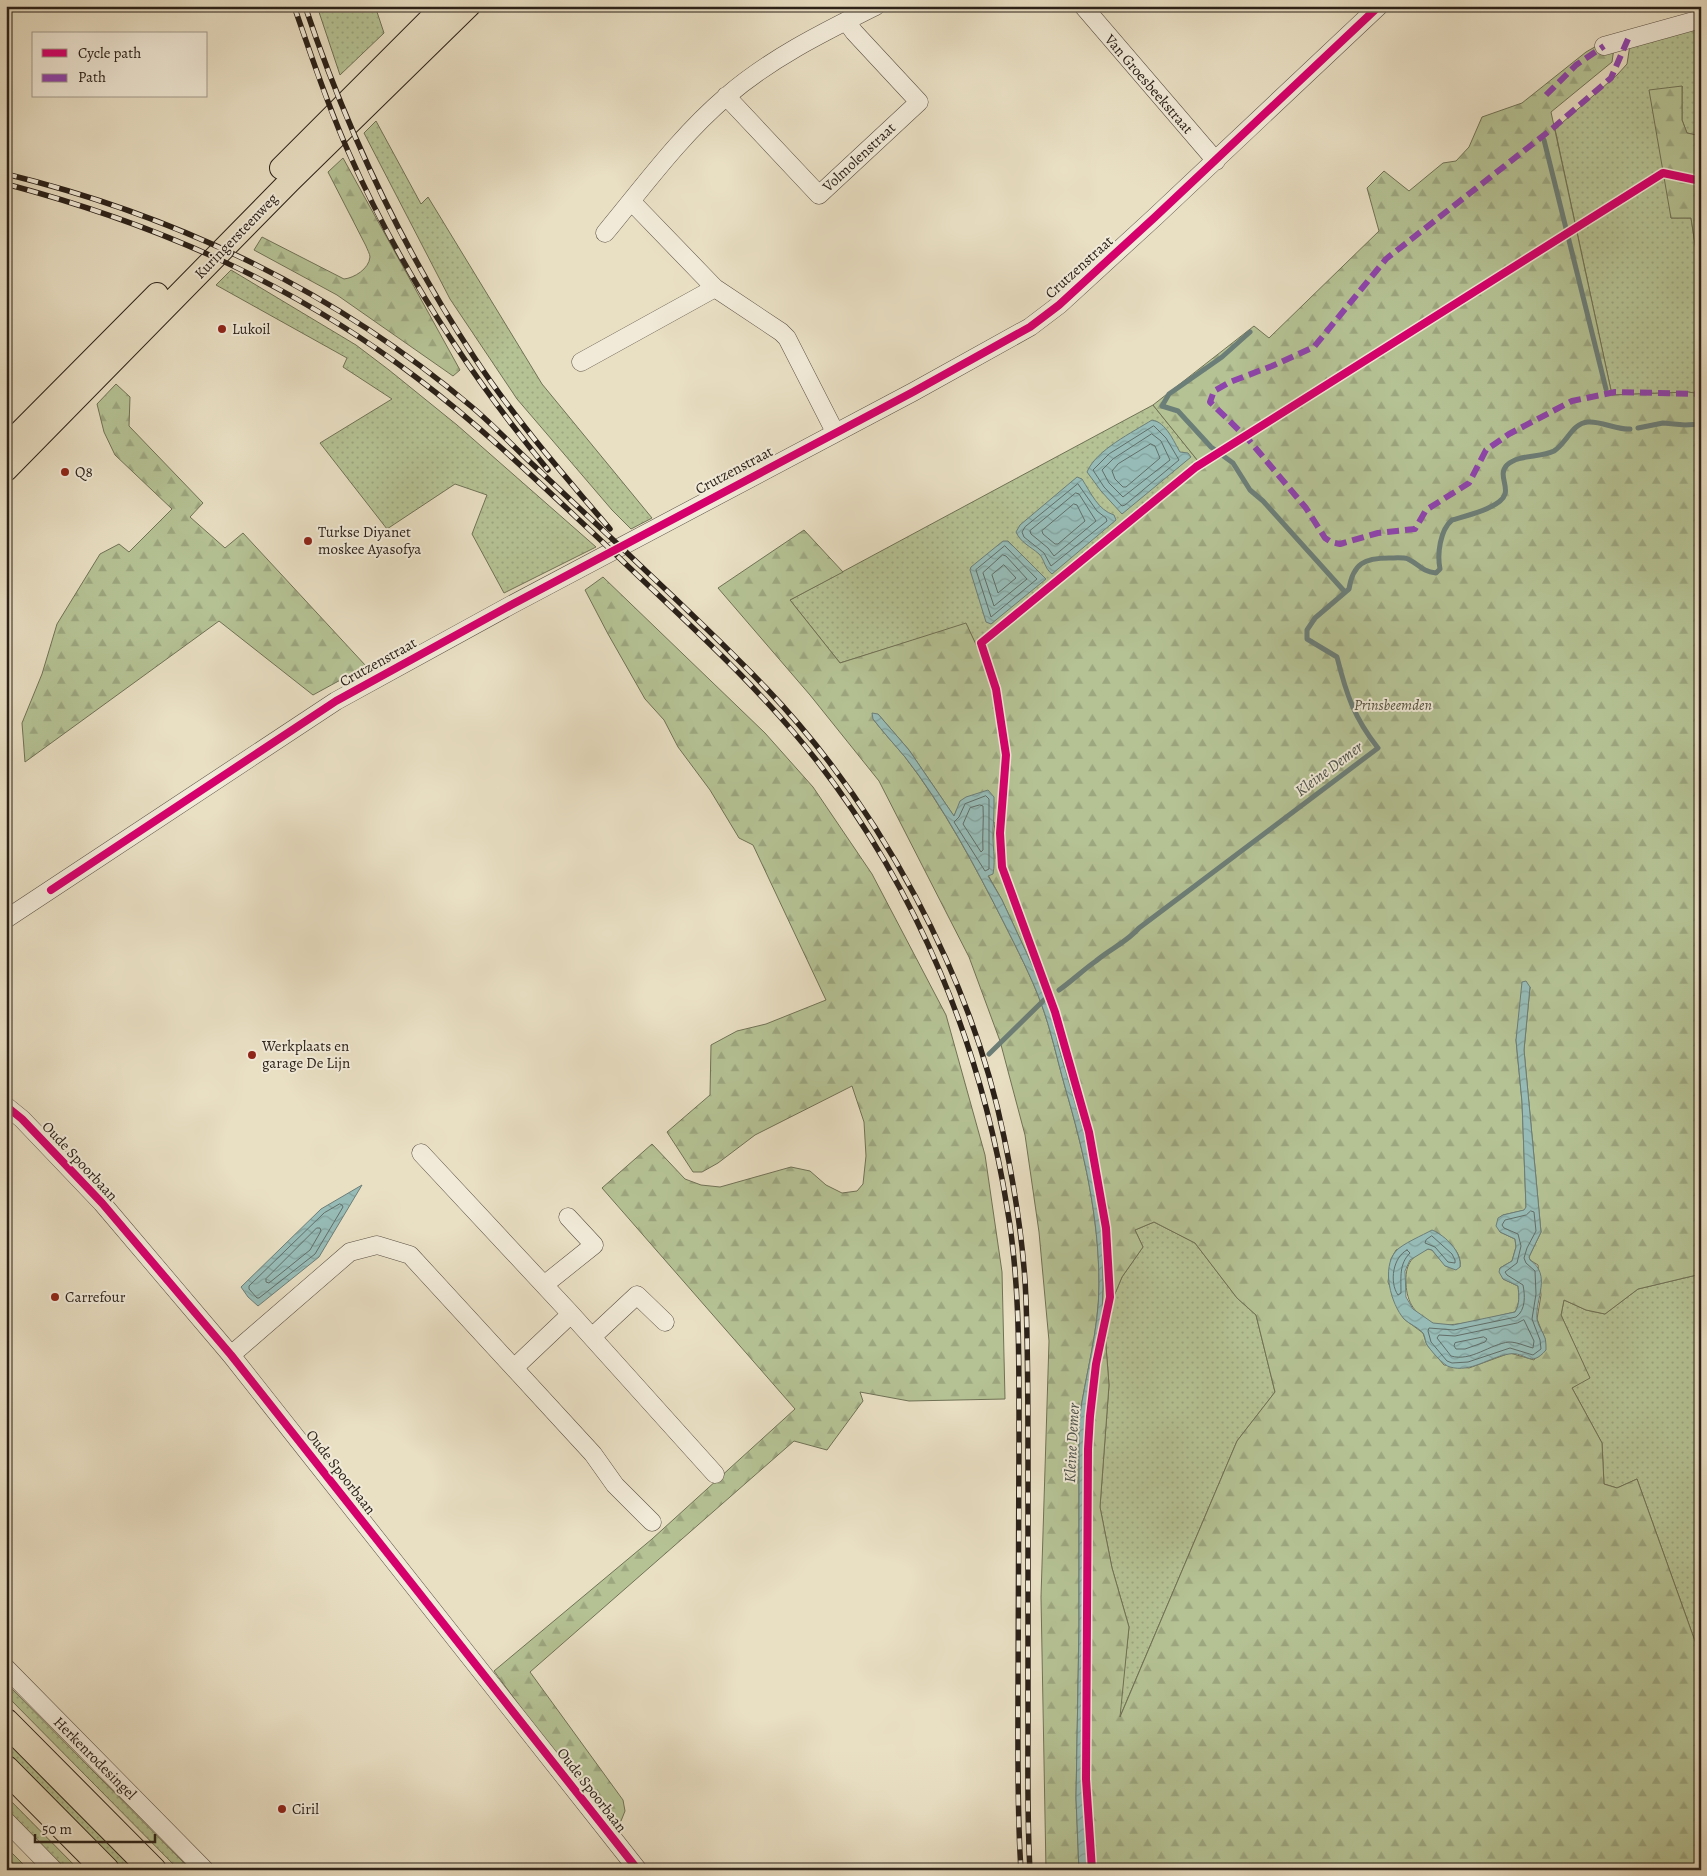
<svg xmlns="http://www.w3.org/2000/svg" width="1707" height="1876" font-family="Alegreya,serif">
	<style>
		.grass { fill: url(#grass-dots); stroke: #707256 }
		.forest { fill: url(#forest-firs); stroke: #707256; fill-rule: evenodd }
		.water { fill: url(#water-waves); stroke: #6c7e78 }
		.lines { fill: none; stroke-linecap: round; stroke-linejoin: round }
		.shore { stroke: #616e68; stroke-width: 1 }
		.stream { stroke: #6c7e78; stroke-width: 5 }
		.minor-casing { stroke: #5a5044; stroke-width: 19 }
		.major-casing { stroke: #2b2119; stroke-width: 24 }
		.highway-casing { stroke: #2b2119; stroke-width: 28 }
		.minor { stroke: #f1ead8; stroke-width: 18 }
		.major { stroke: #e9dfc3; stroke-width: 22 }
		.highway { stroke: #e9dfc3; stroke-width: 26 }
		.rail-casing { stroke: #2b2119; stroke-width: 5.5 }
		.rail { stroke: #f1ead8; stroke-width: 4; stroke-dasharray: 11; stroke-linecap: butt }
		.quiet { stroke: #8e44ad; stroke-width: 6; stroke-dasharray: 12 6; stroke-linecap: butt }
		.cycleway-casing { stroke: #f1ead8; stroke-width: 11 }
		.cycleway { stroke: #d6006c; stroke-width: 8 }
		.poi-dot { fill: #8f2418; stroke: #f1ead8; stroke-width: 2 }
		.labels { text-anchor: middle; dominant-baseline: central; stroke-width: 4; stroke-linejoin: round; paint-order: stroke }
		.street-label { font-size: 15px; fill: #2b2119; stroke: #f1ead8 }
		.poi-label { font-size: 15px; fill: #2b2119; stroke: #f1ead8; text-anchor: start }
		.park-label { font-size: 15px; font-style: italic; fill: #54513e; stroke: #f1ead8 }
		.water-label { font-size: 16px; font-style: italic; fill: #4b5048; stroke: #f1ead8 }
	</style>
	<defs>
		<pattern id="grass-dots" width="8" height="8" patternUnits="userSpaceOnUse" patternTransform="scale(1.25)"><rect width="8" height="8" fill="#b5c294"/><path d="M2 2h.1M6 6h.1" fill="none" stroke="#9ca67f" stroke-width="1.8" stroke-linecap="round"/></pattern>
		<pattern id="forest-firs" width="22" height="20" patternUnits="userSpaceOnUse" patternTransform="scale(1.25)"><rect width="22" height="20" fill="#b5c294"/><path d="M5 1l3.5 6h-7zM16 11l3.5 6h-7z" fill="#9ca67f"/></pattern>
		<pattern id="water-waves" width="16" height="10" patternUnits="userSpaceOnUse" patternTransform="scale(1.25)"><rect width="16" height="10" fill="#97bcb7"/><path d="M0 5q4-4 8 0t8 0" fill="none" stroke="#82a19d"/></pattern>
	</defs>
	<rect width="100%" height="100%" fill="#e9dfc3"/>
	<filter id="stains"><feTurbulence type="fractalNoise" baseFrequency=".004" numOctaves="4"/><feColorMatrix values="0 0 0 0 .2 0 0 0 0 .09 0 0 0 0 .02 0 0 0 .5 -.17"/></filter>
	<radialGradient id="worn" r=".72"><stop offset=".6" stop-color="#630" stop-opacity="0"/><stop offset="1" stop-color="#630" stop-opacity=".3"/></radialGradient>
	<path class="grass" d="M 317,6 L 375,6 L 384,33 L 340,75 Z
		M 1701,28 L 1701,136 L 1687,133 L 1682,120 L 1682,86 L 1671,218 L 1691,218 L 1701,283 L 1701,394 L 1688,392 L 1612,395 L 1555,129 L 1617,75 L 1627,64 L 1630,45 Z
		M 376,121 L 421,204 L 428,197 L 542,384 L 652,518 L 631,529 L 612,510 L 517,399 L 450,299 L 364,133 Z
		M 231,270 L 356,345 L 389,370 L 457,425 L 596,547 L 504,593 L 472,534 L 487,495 L 455,484 L 387,529 L 320,443 L 392,399 L 343,367 L 347,358 L 216,285 Z
		M 1153,405 L 1202,466 L 979,651 L 966,624 L 840,663 L 790,600 Z
		M 1154,1222 L 1195,1243 L 1237,1298 L 1256,1315 L 1275,1392 L 1237,1441 L 1119,1719 L 1129,1627 L 1112,1568 L 1100,1507 L 1109,1385 L 1104,1320 L 1122,1277 L 1143,1247 L 1135,1230 Z
		M 1701,1274 L 1701,1658 L 1637,1479 L 1617,1488 L 1604,1484 L 1602,1443 L 1572,1388 L 1589,1377 L 1561,1315 L 1564,1300 L 1586,1310 L 1605,1314 L 1638,1289 Z
		M 6,1683 L 191,1870 L 179,1870 L 6,1695 Z
		M 6,1737 L 137,1870 L 121,1870 L 6,1756 Z
		M 6,1796 L 79,1870 L 66,1870 L 6,1810 Z
		M 6,1847 L 29,1870 L 7,1870 Z"/>
	<path class="forest" d="M 1614,36 L 1615,41 L 1612,62 L 1551,112 L 1612,395 L 1688,392 L 1701,394 L 1701,1274 L 1638,1289 L 1605,1314 L 1586,1310 L 1564,1300 L 1561,1315 L 1590,1378 L 1572,1388 L 1602,1443 L 1604,1484 L 1617,1488 L 1637,1479 L 1701,1658 L 1701,1870 L 1087,1870 L 1084,1809 L 1083,1711 L 1084,1491 L 1087,1406 L 1102,1318 L 1103,1285 L 1102,1231 L 1086,1140 L 1059,1048 L 1047,997 L 1002,900 L 988,875 L 995,823 L 957,809 L 954,816 L 909,750 L 878,714 L 873,719 C 883,732 894,744 905,757 C 943,806 976,868 1004,923 C 1017,949 1031,976 1041,1003 C 1051,1030 1057,1059 1065,1087 C 1084,1152 1099,1217 1099,1285 C 1099,1331 1085,1376 1079,1421 L 1079,1628 L 1076,1798 L 1079,1870 L 1046,1870 L 1041,1597 L 1049,1341 L 1039,1232 L 1025,1135 L 1000,1041 L 969,957 L 879,781 L 810,695 L 718,588 L 804,530 L 843,572 L 790,600 L 840,663 L 966,623 L 979,651 L 1202,466 L 1153,405 L 1254,326 L 1269,338 L 1379,231 L 1367,188 L 1384,171 L 1409,191 L 1443,163 L 1456,161 L 1469,147 L 1482,117 L 1522,103 L 1586,52 ZM 1530,987 L 1524,1050 L 1541,1232 L 1529,1257 L 1530,1260 L 1538,1265 L 1541,1295 L 1537,1319 L 1545,1339 L 1534,1360 L 1510,1353 L 1469,1368 L 1444,1365 L 1427,1345 L 1423,1333 L 1404,1319 L 1388,1282 L 1391,1259 L 1396,1250 L 1437,1232 C 1448,1242 1462,1251 1460,1267 L 1446,1266 L 1432,1250 L 1428,1249 C 1410,1256 1405,1266 1406,1284 C 1407,1303 1415,1314 1432,1323 C 1448,1330 1496,1316 1515,1312 C 1520,1304 1519,1295 1518,1286 L 1503,1279 L 1500,1268 L 1512,1261 L 1516,1247 L 1515,1239 L 1500,1232 L 1499,1218 L 1503,1215 L 1525,1210 L 1526,1207 L 1522,1102 L 1516,1040 ZM 1154,1222 L 1195,1243 L 1237,1298 L 1256,1315 L 1275,1392 L 1237,1441 L 1120,1717 L 1129,1627 L 1112,1568 L 1100,1507 L 1109,1385 L 1104,1320 L 1122,1277 L 1143,1247 L 1135,1230 Z
		M 1682,86 L 1682,120 L 1687,133 L 1701,136 L 1701,283 L 1691,218 L 1671,218 L 1649,90 Z
		M 343,158 L 460,370 L 453,376 L 337,295 L 254,250 L 262,237 L 344,279 C 354,278 369,269 370,257 C 370,254 367,249 366,246 L 328,172 Z
		M 116,384 L 130,397 L 129,426 L 203,503 L 190,517 L 225,548 L 243,533 L 366,666 L 313,695 L 219,621 L 25,762 L 22,723 L 42,674 L 57,624 L 100,554 L 119,544 L 129,552 L 172,509 L 115,455 L 104,432 L 97,404 Z
		M 603,577 L 765,733 L 813,787 L 872,874 L 946,1015 L 985,1155 L 1002,1272 L 1005,1399 L 909,1401 L 860,1392 L 863,1401 L 827,1450 L 794,1441 L 530,1672 L 623,1800 L 625,1811 L 621,1821 L 609,1821 L 530,1720 L 494,1671 L 652,1539 L 795,1409 L 602,1188 L 652,1144 L 685,1179 L 701,1185 L 720,1187 L 791,1167 L 810,1171 L 826,1185 L 842,1193 L 857,1191 L 863,1184 L 866,1156 L 864,1122 L 852,1086 L 755,1135 L 718,1163 L 702,1172 L 693,1172 L 667,1132 L 710,1095 L 711,1045 L 737,1031 L 766,1024 L 826,1000 L 753,845 L 739,838 L 710,790 L 678,747 L 664,720 L 645,699 L 608,634 L 585,590 Z"/>
	<path class="water" d="M 1152,420 C 1166,422 1174,442 1180,452 L 1188,453 L 1191,457 L 1122,514 L 1101,491 L 1087,472 C 1096,450 1133,432 1152,420 Z
		M 1077,477 L 1082,479 C 1091,493 1098,510 1114,515 L 1116,520 L 1052,574 C 1044,568 1045,560 1039,554 C 1030,546 1021,543 1016,532 L 1020,525 Z
		M 1003,541 L 1008,541 L 1046,579 L 991,624 L 986,622 L 970,570 L 971,567 Z
		M 872,713 L 878,714 L 909,750 L 954,816 L 960,801 L 966,797 L 988,790 L 994,797 C 994,808 994,818 993,829 C 992,844 996,859 993,874 L 988,876 L 1002,900 L 1047,997 L 1059,1048 L 1086,1140 L 1102,1231 L 1103,1285 L 1102,1318 L 1087,1406 L 1084,1491 L 1083,1711 L 1084,1809 L 1087,1870 L 1079,1870 L 1076,1798 L 1079,1628 L 1079,1421 C 1085,1376 1099,1331 1099,1285 C 1099,1217 1084,1152 1065,1087 C 1057,1059 1051,1030 1041,1003 C 1031,976 1017,949 1004,923 C 976,868 943,805 905,757 C 894,744 883,732 873,719 Z
		M 1526,981 L 1530,987 L 1524,1050 L 1541,1232 L 1529,1257 L 1530,1260 C 1552,1275 1535,1299 1537,1319 C 1538,1326 1543,1332 1545,1338 C 1546,1342 1546,1346 1546,1350 C 1530,1369 1526,1351 1509,1354 C 1489,1357 1471,1373 1450,1367 C 1444,1366 1429,1349 1426,1343 C 1425,1340 1425,1336 1423,1333 C 1418,1327 1409,1324 1404,1319 C 1391,1304 1381,1268 1396,1251 C 1402,1244 1423,1235 1432,1230 C 1446,1236 1462,1252 1460,1267 L 1456,1270 L 1445,1266 L 1432,1250 L 1428,1249 L 1410,1260 L 1405,1271 L 1406,1297 L 1413,1309 L 1433,1323 L 1453,1325 L 1515,1312 C 1520,1304 1519,1295 1518,1286 L 1503,1279 L 1499,1272 L 1500,1268 L 1512,1261 L 1516,1247 L 1515,1239 L 1500,1232 L 1496,1226 L 1498,1218 L 1503,1215 L 1524,1210 L 1526,1207 L 1522,1102 L 1516,1040 L 1522,982 Z
		M 362,1185 L 319,1257 L 258,1306 L 248,1297 L 241,1287 L 321,1209 Z"/>
	<g class="lines">
		<path class="shore" d="M 1154,426 L 1166,438 L 1179,460 L 1125,505 L 1122,506 L 1104,487 L 1093,470 L 1109,454 Z
			M 1152,434 L 1161,441 L 1170,460 L 1123,497 L 1109,483 L 1102,470 L 1113,459 Z
			M 1151,444 L 1155,446 L 1160,458 L 1126,487 L 1123,487 L 1115,479 L 1112,471 L 1118,464 Z
			M 1078,484 L 1097,511 L 1106,518 L 1107,521 L 1051,566 L 1044,553 L 1024,537 L 1022,532 L 1025,527 Z
			M 1076,493 L 1079,494 L 1096,521 L 1054,556 L 1048,548 L 1031,534 L 1030,531 Z
			M 1074,504 L 1077,505 L 1085,521 L 1058,544 L 1055,544 L 1043,534 L 1042,531 Z
			M 1005,546 L 1037,579 L 991,617 L 976,570 Z
			M 1003,555 L 1006,556 L 1027,579 L 994,606 L 983,573 Z
			M 1004,565 L 1016,578 L 998,593 L 992,575 Z
			M 986,796 L 989,799 L 989,869 L 985,871 L 954,822 L 959,817 L 965,804 Z
			M 980,805 L 983,806 C 984,821 982,835 983,850 L 981,852 L 963,824 L 970,808 Z
			M 340,1204 L 342,1205 L 343,1207 L 315,1254 L 259,1298 L 257,1298 L 249,1289 L 249,1286 L 324,1213 Z
			M 1531,1211 L 1534,1212 L 1536,1231 L 1527,1248 L 1524,1258 L 1526,1263 L 1535,1271 L 1536,1294 L 1532,1319 L 1540,1340 L 1541,1349 L 1533,1355 L 1510,1348 L 1468,1362 L 1452,1363 L 1447,1361 L 1431,1342 L 1428,1331 L 1429,1328 L 1454,1330 L 1516,1317 C 1526,1310 1525,1295 1523,1285 L 1507,1275 L 1505,1272 L 1517,1263 L 1521,1246 L 1518,1234 L 1504,1228 L 1502,1225 L 1505,1220 L 1526,1215 Z
			M 317,1228 L 320,1228 L 321,1231 L 310,1250 L 269,1283 L 266,1282 L 266,1279 Z
			M 1432,1236 L 1452,1254 L 1455,1260 L 1455,1263 L 1448,1262 L 1435,1247 L 1425,1243 L 1426,1240 Z
			M 1407,1250 L 1410,1253 C 1399,1264 1401,1277 1401,1293 L 1398,1295 C 1389,1282 1393,1257 1407,1250 Z
			M 1524,1320 L 1534,1341 L 1533,1348 C 1525,1346 1517,1342 1509,1342 C 1490,1344 1471,1362 1451,1356 L 1437,1338 L 1439,1335 L 1455,1336 L 1517,1323 Z
			M 1484,1337 L 1487,1339 L 1485,1342 L 1465,1349 L 1456,1349 L 1454,1346 L 1455,1343 Z"/>
		<path class="stream" d="M 1544,140 L 1606,389
			M 1250,332 L 1222,357 L 1169,394 L 1162,406 L 1178,411 L 1211,447 L 1233,463 L 1250,490 L 1263,501 L 1345,592
			M 1638,428 L 1663,423 L 1685,425 L 1701,424
			M 1059,990 C 1072,981 1083,970 1096,961 C 1110,949 1127,942 1139,928 L 1378,748 C 1354,718 1346,693 1337,657 L 1307,639 L 1307,630 L 1315,618 L 1349,589 C 1353,563 1365,558 1389,558 C 1395,558 1403,557 1408,559 C 1420,565 1421,571 1436,573 L 1440,569 C 1437,554 1440,530 1452,520 C 1465,516 1501,508 1505,494 C 1508,485 1498,474 1507,465 C 1519,454 1540,458 1554,451 C 1567,443 1572,423 1588,422 C 1602,421 1616,430 1630,429
			M 989,1054 L 1044,1000"/>
		<g class="minor-casing">
			<path id="minor" d="M 1083,6 L 1216,161
				M 1604,46 L 1701,19
				M 726,96 L 819,195 L 919,102 L 854,32 L 846,21
				M 631,201 L 715,288 L 781,332 L 787,338 L 835,432
				M 605,233 C 644,186 680,136 727,96 C 771,58 824,32 876,6
				M 581,362 L 715,288
				M 6,919 L 336,701 L 511,605 L 913,392 L 1030,327 L 1059,305 L 1155,217 L 1379,6
				M 6,1106 L 22,1119 L 102,1203 L 231,1355 L 638,1870
				M 421,1153 L 571,1314 L 715,1474
				M 544,1285 L 594,1245 L 568,1217
				M 592,1337 L 637,1295 L 665,1322
				M 231,1355 L 350,1252 L 377,1245 L 410,1255 L 593,1454 L 615,1485 L 652,1522
				M 514,1368 L 571,1314
				M 6,1668 L 205,1870
				M 6,1821 L 54,1870"/>
		</g>
		<g class="major-casing">
			<path id="major" d="M 281,168 L 443,6
				M 6,446 L 157,294
				M 6,470 L 290,181 L 469,6"/>
		</g>
		<g class="highway-casing">
			<path id="highway" d="M 6,1722 L 153,1870
				M 6,1769 L 106,1870"/>
		</g>
		<use href="#minor" class="minor"/>
		<use href="#major" class="major"/>
		<use href="#highway" class="highway"/>
		<g class="rail-casing">
			<path id="rail" d="M 294,6 C 311,55 327,104 348,151 C 399,267 468,373 548,470
				M 305,6 C 347,131 401,246 474,357 C 514,418 563,474 610,529
				M 6,174 C 178,216 337,293 472,407 C 492,424 509,442 528,460 C 560,490 592,520 624,550 C 671,595 720,640 765,687 C 880,807 971,975 1004,1137 C 1015,1190 1024,1245 1026,1300 C 1028,1354 1028,1409 1028,1464 C 1028,1548 1028,1632 1028,1716 C 1028,1767 1027,1819 1030,1870
				M 6,184 C 157,224 292,283 417,378 C 486,430 549,492 612,551 C 682,618 757,684 817,761 C 918,891 981,1045 1007,1207 C 1020,1281 1019,1359 1019,1435 C 1019,1522 1019,1609 1018,1696 C 1018,1753 1017,1812 1021,1870"/>
		</g>
		<use href="#rail" class="rail"/>
		<path class="quiet" d="M 1628,39 L 1611,78 L 1553,128 L 1386,259 L 1314,347 L 1272,366 L 1230,382 L 1214,391 L 1210,402 L 1248,439 L 1306,508 L 1325,538 L 1331,542 L 1340,544 L 1378,533 L 1415,529 L 1426,510 L 1469,483 L 1486,450 L 1509,434 L 1572,401 L 1615,392 L 1701,394
			M 1546,95 L 1576,65 L 1604,46"/>
		<g class="cycleway-casing">
			<path id="cycleway" d="M 51,890 L 336,701 L 511,605 L 913,392 L 1030,327 L 1059,305 L 1155,217 L 1379,6
				M 6,1106 L 22,1119 L 102,1203 L 231,1355 L 638,1870
				M 1092,1870 L 1086,1779 L 1088,1449 L 1090,1416 L 1096,1364 L 1110,1297 L 1106,1228 L 1089,1132 L 1055,1012 L 1002,867 L 1000,833 L 1006,755 L 996,689 L 981,643 L 1196,467 L 1663,173 L 1701,181"/>
		</g>
		<use href="#cycleway" class="cycleway"/>
	</g>
	<g class="poi-dot">
		<circle cx="222" cy="329" r="5"/>
		<circle cx="65" cy="472" r="5"/>
		<circle cx="308" cy="541" r="5"/>
		<circle cx="252" cy="1055" r="5"/>
		<circle cx="55" cy="1297" r="5"/>
		<circle cx="282" cy="1809" r="5"/>
	</g>
	<g class="labels">
		<g class="street-label">
			<text transform="translate(1149 84) rotate(49)">Van Groesbeekstraat</text>
			<text transform="translate(859 157) rotate(-43)">Volmolenstraat</text>
			<text transform="translate(236 236) rotate(-46)">Kuringersteenweg</text>
			<text transform="translate(1079 267) rotate(-42)">Crutzenstraat</text>
			<text transform="translate(734 470) rotate(-28)">Crutzenstraat</text>
			<text transform="translate(378 662) rotate(-29)">Crutzenstraat</text>
			<text transform="translate(80 1161) rotate(47)">Oude Spoorbaan</text>
			<text transform="translate(341 1472) rotate(52)">Oude Spoorbaan</text>
			<text transform="translate(95 1758) rotate(45)">Herkenrodesingel</text>
			<text transform="translate(592 1790) rotate(52)">Oude Spoorbaan</text>
		</g>
		<g class="poi-label">
			<text x="232" y="329">Lukoil</text>
			<text x="75" y="472">Q8</text>
			<text x="318" y="532">Turkse Diyanet<tspan x="318" dy="17">moskee Ayasofya</tspan></text>
			<text x="262" y="1046">Werkplaats en<tspan x="262" dy="17">garage De Lijn</tspan></text>
			<text x="65" y="1297">Carrefour</text>
			<text x="292" y="1809">Ciril</text>
		</g>
		<g class="park-label">
			<text x="1393" y="705">Prinsbeemden</text>
		</g>
		<g class="water-label">
			<text transform="translate(1329 769) rotate(-37)">Kleine Demer</text>
			<text transform="translate(1072 1443) rotate(-87)">Kleine Demer</text>
		</g>
	</g>
	<rect width="1707" height="1876" fill="none" stroke="#e9dfc3" stroke-width="25"/>
	<rect x="8" y="8" width="1692" height="1861" fill="none" stroke="#2b2119" stroke-width="2.5"/>
	<rect x="12" y="12" width="1682" height="1851" fill="none" stroke="#2b2119"/>
	<rect x="32" y="32" width="175" height="65" fill="#f1ead8" stroke="#a29a8c"/>
	<rect x="42" y="49" width="25" height="8" fill="#d6006c" stroke="#a29a8c"/>
	<text x="78" y="58" font-size="15" fill="#2b2119">Cycle path</text>
	<rect x="42" y="74" width="25" height="8" fill="#8e44ad" stroke="#a29a8c"/>
	<text x="78" y="82" font-size="15" fill="#2b2119">Path</text>
	<path d="M35 1834v8h120v-8" fill="none" stroke="#2b2119" stroke-width="2.5"/>
	<text x="42" y="1834" font-size="15" fill="#2b2119" stroke="#f1ead8" stroke-width="4" paint-order="stroke">50 m</text>
	<rect width="100%" height="100%" filter="url(#stains)"/>
	<rect width="100%" height="100%" fill="url(#worn)"/>
</svg>
